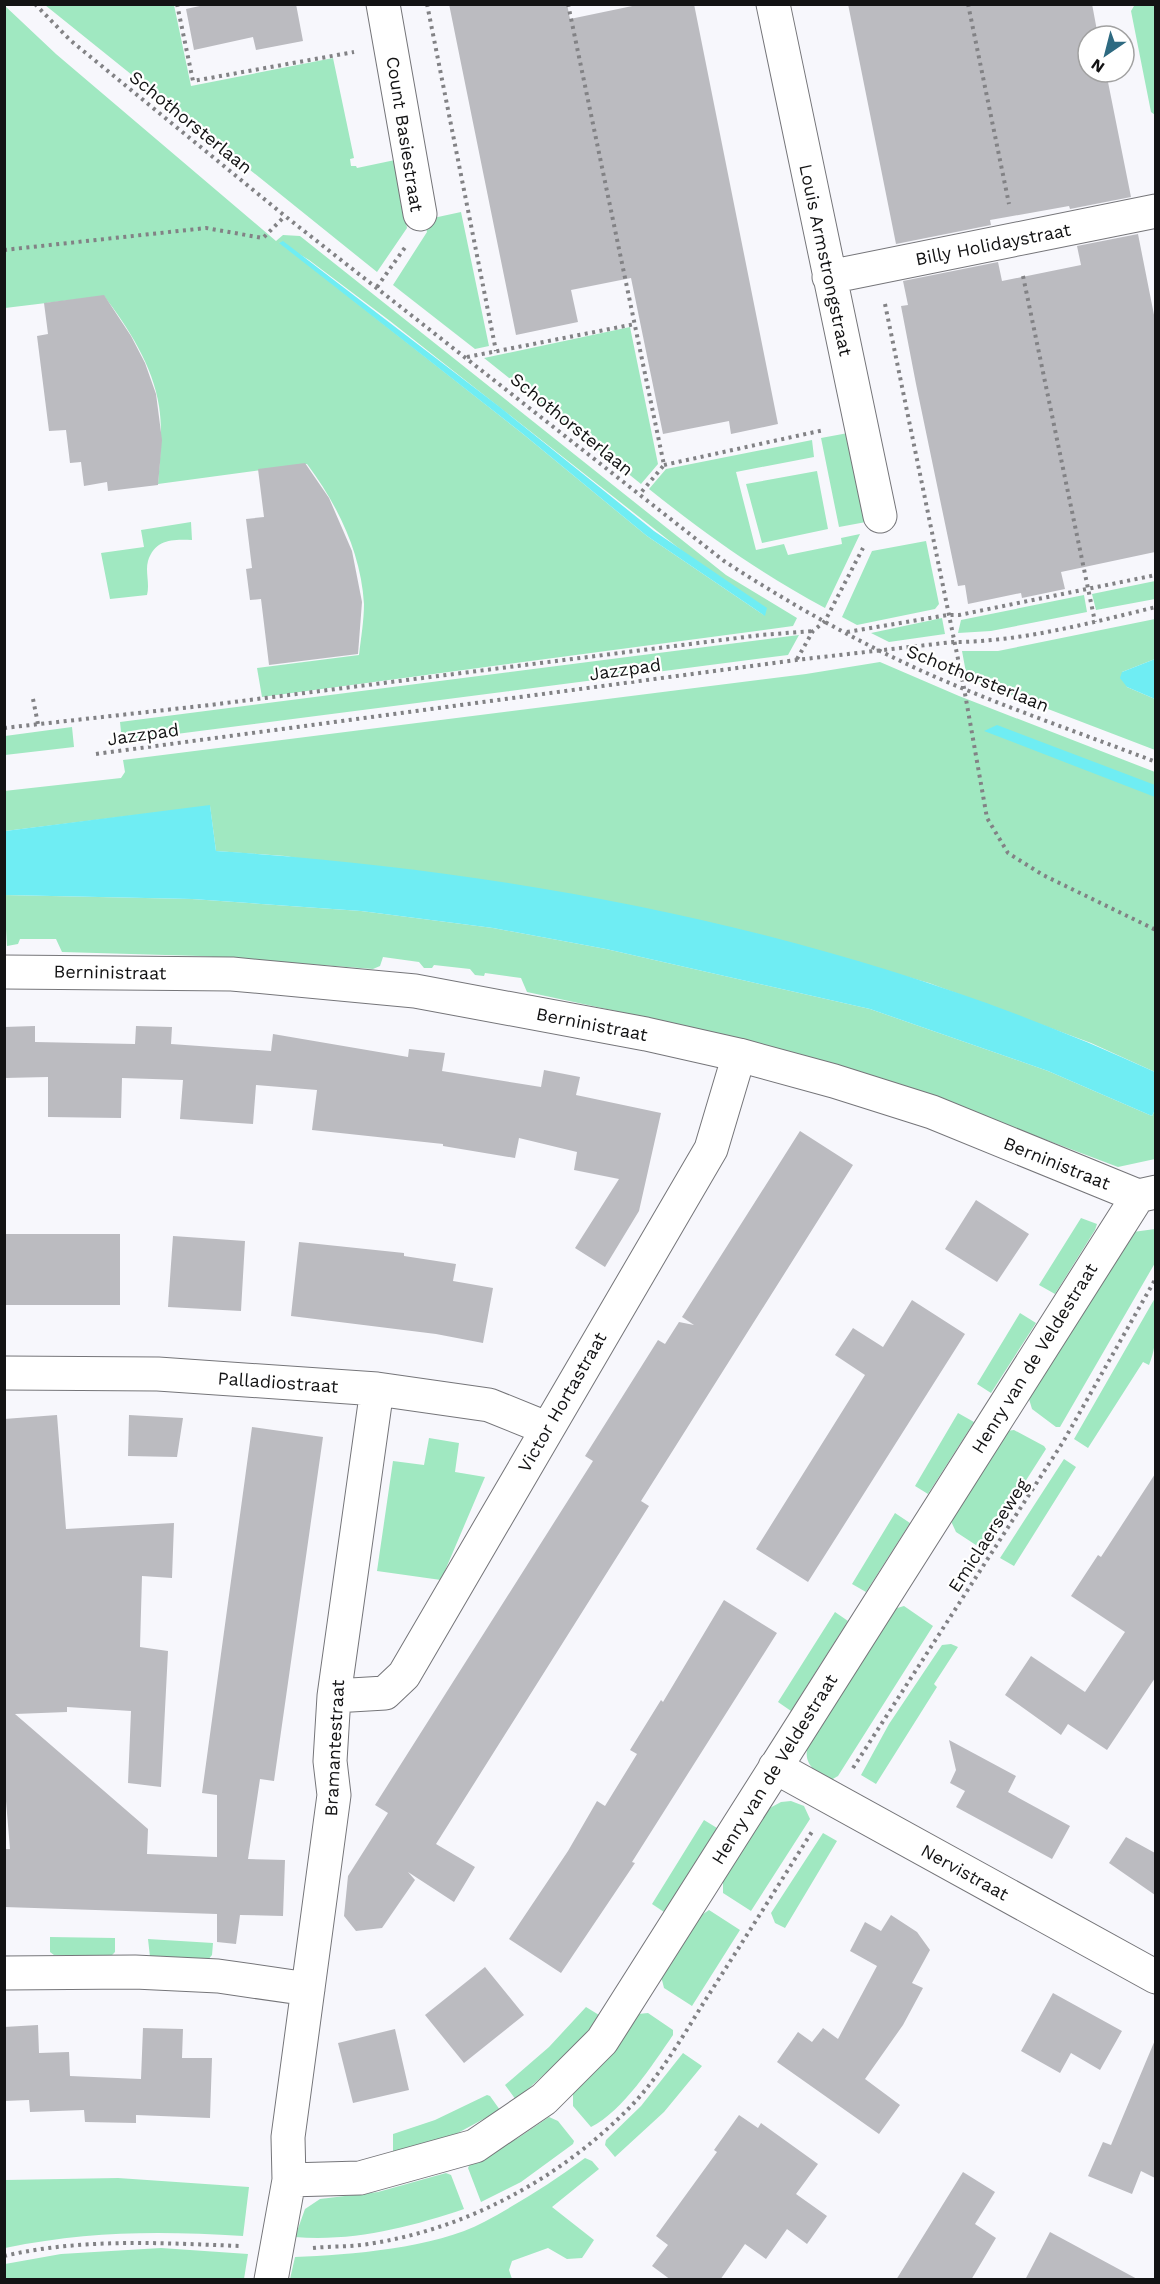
<svg xmlns="http://www.w3.org/2000/svg" width="1160" height="2284" font-family="'Work Sans',sans-serif">
	<style>
		.green { fill: #a0e8c1; fill-rule: evenodd }
		.water { fill: #6fedf3 }
		.building { fill: #bbbbc0 }
		.lines { fill: none; stroke-linecap: round; stroke-linejoin: round }
		.minor-casing { stroke: #757579; stroke-width: 35 }
		.path { stroke: #828285; stroke-width: 4; stroke-dasharray: 3 4.5; stroke-linecap: butt }
		.minor { stroke: #fff; stroke-width: 33 }
		.labels { text-anchor: middle; dominant-baseline: central; stroke-width: 4.5; stroke-linejoin: round; paint-order: stroke }
		.street-label { font-size: 18px; fill: #131314; stroke: #fff }
	</style>
	<rect width="100%" height="100%" fill="#f7f7fc"/>
	<path class="green" d="M 4,5 L 56,54 L 276,241 L 283,235 L 300,236 L 726,575 L 797,618 L 793,626 L 262,697 L 257,668 L 359,655 C 361,638 364,620 364,604 C 361,552 337,504 307,464 L 158,484 C 160,459 163,432 159,406 C 153,366 128,327 104,296 L 5,308 ZM 279,242 L 309,260 L 390,321 L 765,616 L 647,536 L 523,434 Z
		M 45,5 L 174,5 L 191,86 L 333,58 L 354,158 L 350,159 L 351,166 L 356,166 L 357,168 L 395,160 L 407,228 L 377,272 Z
		M 1156,5 L 1156,115 L 1155,115 L 1151,112 L 1131,11 L 1134,6 Z
		M 461,212 L 489,346 L 475,349 L 393,285 L 427,232 L 424,220 Z
		M 630,327 L 658,464 L 641,484 L 484,358 Z
		M 848,433 L 866,522 L 839,527 L 821,438 Z
		M 812,440 L 814,457 L 736,472 L 756,550 L 784,544 L 788,555 L 842,544 L 841,538 L 860,534 L 825,608 C 760,573 708,536 649,489 L 666,469 Z
		M 817,471 L 828,529 L 762,543 L 746,484 Z
		M 191,522 L 192,540 C 173,539 155,539 148,561 C 145,571 150,584 147,595 L 110,599 L 101,553 L 144,547 L 141,530 Z
		M 926,541 L 939,604 L 935,609 L 857,625 L 842,617 L 872,551 Z
		M 1155,581 L 1155,599 L 1096,610 L 1092,594 Z
		M 1084,595 L 1087,612 L 991,631 L 958,633 L 961,620 Z
		M 942,618 L 945,634 L 889,642 L 871,633 Z
		M 1155,619 L 1155,659 L 1122,672 L 1127,687 L 1155,699 L 1155,750 L 967,678 L 962,651 L 998,651 Z
		M 799,635 L 788,655 L 122,741 L 120,722 Z
		M 880,662 L 959,696 L 1155,772 L 1155,1072 L 1091,1043 L 929,983 L 757,934 L 285,856 L 216,851 L 210,806 L 5,831 L 4,791 L 121,778 L 125,772 L 123,760 L 806,674 Z
		M 72,727 L 74,747 L 5,755 L 5,736 Z
		M 4,895 L 192,899 L 361,911 L 493,928 L 606,949 L 870,1009 L 1048,1071 L 1152,1116 L 1155,1110 L 1155,1159 L 1118,1167 L 951,1104 L 653,1019 L 527,992 L 521,978 L 485,973 L 484,976 L 475,975 L 470,969 L 434,965 L 432,968 L 424,968 L 419,962 L 383,957 L 380,966 L 373,969 L 200,956 L 62,952 L 56,939 L 20,939 L 18,944 L 7,946 Z
		M 1081,1218 L 1097,1224 L 1095,1230 L 1055,1294 L 1039,1285 Z
		M 1155,1229 L 1155,1263 L 1060,1427 L 1056,1427 L 1032,1409 L 1029,1399 L 1133,1232 Z
		M 1155,1298 C 1156,1321 1158,1344 1149,1365 L 1143,1362 L 1088,1448 L 1074,1439 Z
		M 1020,1313 L 1036,1323 L 991,1393 L 977,1384 Z
		M 958,1413 L 974,1422 L 928,1494 L 915,1486 Z
		M 1014,1430 L 1044,1446 L 1046,1449 L 982,1549 L 956,1532 L 950,1519 L 1007,1431 Z
		M 429,1438 L 459,1443 L 455,1472 L 485,1477 L 441,1580 L 377,1571 L 393,1461 L 424,1465 Z
		M 1064,1459 L 1076,1467 L 1014,1566 L 1000,1558 Z
		M 895,1513 L 910,1523 L 866,1592 L 852,1584 Z
		M 904,1606 L 933,1626 L 838,1776 L 831,1780 C 815,1773 801,1763 809,1743 L 894,1609 Z
		M 835,1612 L 848,1621 L 791,1711 L 778,1702 Z
		M 951,1644 L 958,1647 L 934,1684 L 937,1687 L 876,1784 L 861,1775 L 889,1724 L 942,1645 Z
		M 791,1801 L 804,1806 L 810,1819 L 751,1911 L 723,1893 L 723,1879 L 768,1809 L 781,1802 Z
		M 704,1820 L 717,1828 L 664,1912 L 652,1904 Z
		M 823,1833 L 837,1841 L 785,1928 L 775,1923 L 771,1913 Z
		M 709,1910 L 740,1930 L 692,2006 L 664,1988 L 661,1976 L 700,1916 Z
		M 50,1937 L 115,1938 L 115,1952 L 112,1955 L 54,1955 L 50,1952 Z
		M 148,1939 L 213,1943 L 212,1955 L 207,1961 L 150,1957 Z
		M 586,2007 L 599,2015 L 581,2041 L 516,2100 L 505,2085 L 549,2047 Z
		M 648,2013 L 673,2030 L 673,2035 C 653,2064 623,2111 591,2127 L 573,2106 L 573,2094 L 607,2060 L 638,2014 Z
		M 683,2053 L 702,2066 L 664,2112 L 615,2157 L 605,2145 L 606,2140 L 641,2106 Z
		M 487,2095 L 490,2096 L 500,2110 L 456,2134 L 393,2155 L 393,2134 L 435,2120 Z
		M 549,2117 L 558,2121 L 574,2141 L 573,2144 L 521,2182 L 481,2202 L 468,2168 L 470,2164 L 518,2138 Z
		M 585,2158 L 592,2161 L 599,2169 L 552,2207 L 594,2240 L 582,2258 L 567,2259 L 548,2248 L 512,2261 L 509,2270 L 512,2279 L 290,2279 L 295,2257 C 350,2255 435,2248 484,2222 C 519,2203 553,2182 585,2158 Z
		M 446,2173 L 451,2175 L 464,2209 C 411,2227 352,2242 295,2237 L 305,2209 L 320,2199 L 378,2192 Z
		M 118,2178 L 249,2187 L 243,2236 C 157,2231 90,2231 5,2248 L 5,2180 Z
		M 161,2248 L 248,2254 L 244,2279 L 5,2279 L 5,2264 L 61,2254 Z"/>
	<path class="water" d="M 283,241 L 501,408 L 654,531 L 767,608 L 765,616 L 647,536 L 523,434 L 279,243 Z
		M 1155,659 L 1155,699 L 1127,687 L 1120,678 L 1122,672 Z
		M 997,725 L 1155,785 L 1155,797 L 984,731 Z
		M 210,805 L 216,851 C 538,872 861,937 1155,1072 L 1155,1110 L 1152,1116 L 1048,1071 L 870,1009 L 606,949 L 493,928 L 361,911 L 192,899 L 5,895 L 5,831 Z"/>
	<path class="building" d="M 209,4 L 296,4 L 303,41 L 256,50 L 253,37 L 194,50 L 186,9 Z
		M 449,4 L 567,4 L 570,19 L 642,4 L 694,4 L 778,424 L 731,434 L 729,421 L 663,434 L 631,278 L 571,290 L 578,322 L 516,335 Z
		M 848,4 L 1092,4 L 1098,36 L 1088,36 L 1088,72 L 1106,72 L 1131,197 L 1070,209 L 1069,206 L 1007,217 L 990,220 L 991,225 L 896,244 Z
		M 1138,234 L 1155,320 L 1155,552 L 1061,572 L 1065,589 L 1022,598 L 1021,593 L 968,604 L 965,585 L 958,586 L 916,384 L 901,306 L 908,305 L 903,281 L 998,262 L 1002,281 L 1081,265 L 1077,246 Z
		M 104,295 L 131,336 L 145,363 L 156,394 L 162,440 L 158,485 L 108,491 L 107,482 L 84,486 L 81,462 L 70,463 L 66,430 L 49,431 L 37,336 L 48,334 L 44,303 Z
		M 305,463 L 329,498 L 352,551 L 362,602 L 358,654 L 269,665 L 261,599 L 250,600 L 246,569 L 252,568 L 246,519 L 264,517 L 258,469 Z
		M 35,1026 L 35,1042 L 135,1044 L 136,1026 L 172,1027 L 171,1044 L 271,1051 L 273,1034 L 408,1057 L 409,1049 L 445,1053 L 442,1071 L 541,1087 L 544,1070 L 580,1077 L 576,1095 L 661,1113 L 639,1211 L 605,1267 L 575,1248 L 619,1179 L 574,1170 L 577,1152 L 519,1138 L 515,1158 L 443,1146 L 443,1144 L 312,1130 L 317,1090 L 256,1085 L 253,1124 L 180,1119 L 183,1080 L 122,1078 L 121,1118 L 48,1117 L 48,1077 L 4,1078 L 4,1027 Z
		M 800,1131 L 853,1165 L 641,1501 L 649,1506 L 436,1844 L 475,1867 L 454,1902 L 408,1872 L 415,1880 L 382,1928 L 356,1931 L 344,1916 L 348,1876 L 388,1813 L 375,1805 L 593,1461 L 585,1456 L 658,1340 L 665,1344 L 679,1322 L 694,1325 L 682,1317 Z
		M 976,1200 L 1029,1234 L 997,1282 L 945,1249 Z
		M 4,1234 L 120,1234 L 120,1305 L 4,1305 Z
		M 173,1236 L 245,1241 L 241,1311 L 168,1307 Z
		M 299,1242 L 404,1253 L 404,1256 L 456,1264 L 453,1281 L 493,1288 L 483,1343 L 436,1334 L 291,1316 Z
		M 912,1300 L 965,1334 L 808,1582 L 756,1549 L 865,1375 L 835,1355 L 853,1328 L 883,1347 Z
		M 57,1415 L 66,1529 L 174,1523 L 172,1578 L 142,1576 L 140,1647 L 168,1651 L 161,1787 L 128,1783 L 131,1711 L 67,1707 L 67,1712 L 15,1714 L 148,1829 L 147,1854 L 217,1857 L 217,1795 L 202,1793 L 252,1427 L 323,1437 L 274,1781 L 260,1779 L 248,1859 L 285,1860 L 283,1916 L 240,1915 L 236,1944 L 217,1942 L 217,1914 L 4,1907 L 4,1849 L 10,1849 L 4,1777 L 4,1419 Z
		M 129,1415 L 183,1418 L 177,1457 L 128,1456 Z
		M 1155,1474 L 1155,1678 L 1107,1750 L 1068,1724 L 1061,1735 L 1005,1695 L 1031,1656 L 1085,1692 L 1125,1632 L 1071,1596 L 1098,1555 L 1101,1557 Z
		M 724,1600 L 777,1633 L 632,1862 L 635,1863 L 561,1973 L 509,1939 L 568,1851 L 597,1801 L 605,1806 L 637,1754 L 630,1750 L 661,1700 L 663,1702 Z
		M 949,1740 L 1016,1776 L 1008,1792 L 1070,1826 L 1052,1859 L 956,1807 L 965,1791 L 950,1783 L 956,1770 Z
		M 1126,1837 L 1155,1853 L 1155,1895 L 1109,1863 Z
		M 891,1915 L 917,1932 L 930,1950 L 912,1983 L 923,1988 L 903,2025 L 865,2079 L 900,2105 L 879,2134 L 777,2062 L 798,2032 L 812,2042 L 823,2028 L 838,2039 L 877,1966 L 850,1951 L 865,1922 L 881,1931 Z
		M 485,1967 L 524,2015 L 464,2063 L 425,2015 Z
		M 1053,1993 L 1122,2031 L 1100,2070 L 1071,2053 L 1060,2073 L 1021,2051 Z
		M 38,2025 L 39,2053 L 69,2052 L 70,2076 L 141,2079 L 143,2028 L 183,2029 L 182,2058 L 212,2058 L 210,2118 L 136,2115 L 136,2123 L 85,2122 L 84,2110 L 30,2112 L 29,2100 L 4,2101 L 4,2027 Z
		M 395,2029 L 409,2090 L 353,2103 L 338,2043 Z
		M 1155,2040 L 1155,2178 L 1141,2171 L 1132,2194 L 1088,2176 L 1103,2142 L 1111,2145 Z
		M 739,2115 L 758,2128 L 761,2123 L 818,2164 L 796,2194 L 827,2216 L 807,2244 L 787,2229 L 766,2259 L 745,2244 L 720,2280 L 671,2280 L 652,2266 L 668,2245 L 656,2236 L 717,2152 L 714,2150 Z
		M 963,2172 L 995,2192 L 975,2224 L 996,2238 L 971,2280 L 896,2280 Z
		M 1050,2232 L 1139,2280 L 1025,2280 Z"/>
	<g class="lines">
		<g class="minor-casing">
			<path id="minor" d="M 383,4 L 420,214
				M 773,4 L 880,516
				M 829,277 L 1156,211
				M 4,972 L 232,974 L 415,991 L 646,1034 L 739,1055 L 834,1081 L 932,1112 L 1138,1196 L 1156,1192
				M 4,1373 L 158,1374 L 377,1389 L 489,1405 L 546,1428
				M 334,1696 L 385,1693 L 404,1675 L 711,1149 L 739,1055
				M 775,1767 L 1156,1977
				M 4,1973 L 135,1972 L 218,1976 L 308,1989
				M 289,2180 L 360,2178 L 475,2146 L 544,2099 L 602,2041 L 1138,1196
				M 271,2280 L 289,2180 L 288,2137 L 334,1795 L 330,1761 L 334,1696 L 377,1389"/>
		</g>
		<path class="path" d="M 35,4 L 70,40 L 285,216 L 724,561 C 787,602 854,640 922,671 C 998,705 1078,732 1156,762
			M 177,4 L 193,81 L 354,52
			M 427,4 L 496,351
			M 568,4 L 664,465 L 639,495
			M 968,4 L 1009,204
			M 4,250 L 206,228 L 263,238 L 285,216
			M 1023,276 L 1095,622
			M 377,287 L 406,246
			M 885,304 L 964,688 L 987,818 L 1008,853 L 1043,875 L 1156,930
			M 467,357 L 635,324
			M 664,465 L 824,430
			M 847,632 L 947,615 L 959,615 L 1156,575
			M 797,659 L 813,631 L 825,621 L 863,548
			M 33,699 L 38,724
			M 4,728 L 210,705 L 761,635 L 813,631
			M 96,754 L 796,660 L 953,642 C 1020,642 1090,623 1156,607
			M 853,1768 L 1063,1442 L 1156,1278
			M 313,2248 C 331,2246 350,2247 368,2244 C 468,2229 563,2177 633,2104 C 662,2073 684,2034 706,1999 C 742,1943 778,1886 813,1830
			M 4,2256 C 81,2238 162,2243 240,2246"/>
		<use href="#minor" class="minor"/>
	</g>
	<g class="labels">
		<g class="street-label">
			<text transform="translate(191 122) rotate(39)">Schothorsterlaan</text>
			<text transform="translate(405 134) rotate(81)">Count Basiestraat</text>
			<text transform="translate(993 244) rotate(-11)">Billy Holidaystraat</text>
			<text transform="translate(826 260) rotate(78)">Louis Armstrongstraat</text>
			<text transform="translate(572 424) rotate(39)">Schothorsterlaan</text>
			<text transform="translate(625 669) rotate(-8)">Jazzpad</text>
			<text transform="translate(978 678) rotate(22)">Schothorsterlaan</text>
			<text transform="translate(143 734) rotate(-8)">Jazzpad</text>
			<text transform="translate(110 972) rotate(1)">Berninistraat</text>
			<text transform="translate(592 1024) rotate(11)">Berninistraat</text>
			<text transform="translate(1057 1163) rotate(22)">Berninistraat</text>
			<text transform="translate(1034 1358) rotate(-58)">Henry van de Veldestraat</text>
			<text transform="translate(278 1382) rotate(4)">Palladiostraat</text>
			<text transform="translate(562 1402) rotate(-60)">Victor Hortastraat</text>
			<text transform="translate(988 1535) rotate(-57)">Emiclaerseweg</text>
			<text transform="translate(334 1748) rotate(-87)">Bramantestraat</text>
			<text transform="translate(774 1769) rotate(-58)">Henry van de Veldestraat</text>
			<text transform="translate(965 1872) rotate(29)">Nervistraat</text>
		</g>
	</g>
	<rect width="1160" height="2284" fill="none" stroke="#131314" stroke-width="12"/>
	<g transform="translate(1106 54) rotate(215)"><circle r="28" fill="#ffffff" stroke="#a1a1a1" stroke-width="1.5"/>
	<path d="M0-4.5L10 22L0 15L-10 22Z" fill="#2e6a81"/>
	<text y="-9" font-size="16" font-weight="bold" text-anchor="middle" fill="#131314">N</text>
	</g>
</svg>
